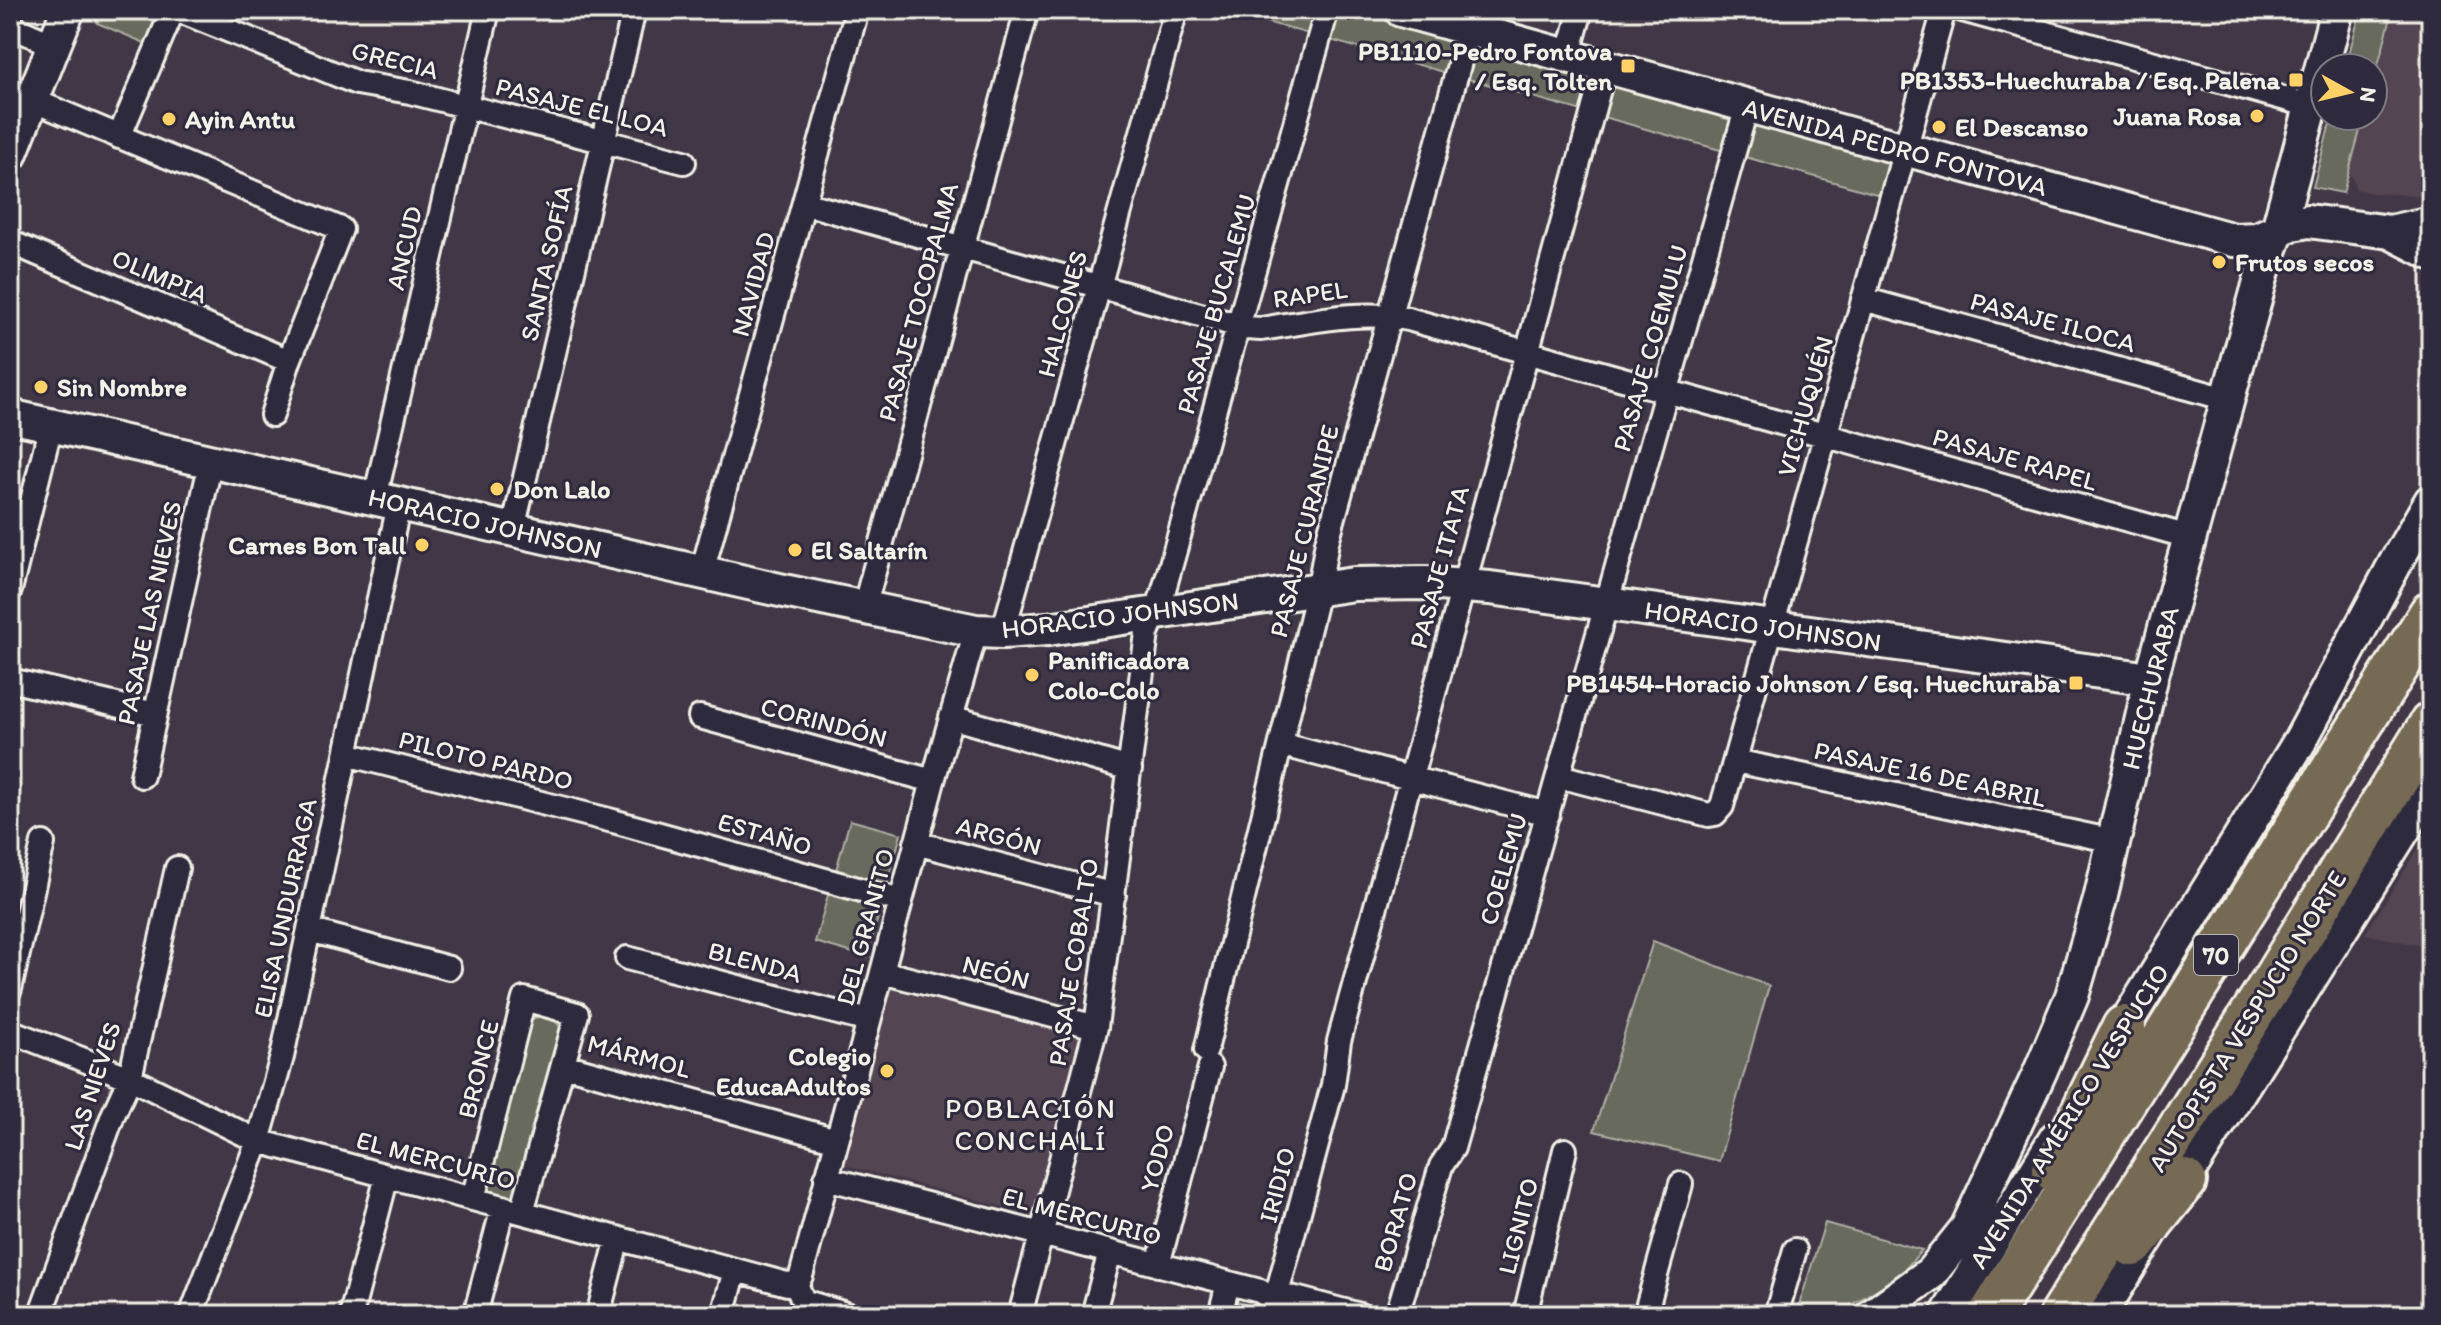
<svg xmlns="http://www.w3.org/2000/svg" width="2441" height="1325" font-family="Itim,sans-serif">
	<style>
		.built { fill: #524451 }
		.green { fill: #686b5d; stroke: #aeaea2; stroke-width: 2 }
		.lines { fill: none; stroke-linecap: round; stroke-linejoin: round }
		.street-casing { stroke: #f4f1e8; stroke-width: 28 }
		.secondary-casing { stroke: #f4f1e8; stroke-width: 38 }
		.highway-casing { stroke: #f4f1e8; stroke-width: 48 }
		.street { stroke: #2f2a3d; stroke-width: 22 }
		.secondary { stroke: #2f2a3d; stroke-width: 32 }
		.highway { stroke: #766a54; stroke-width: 42 }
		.poi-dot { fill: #ffd166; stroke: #2f2a3d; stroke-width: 3 }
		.labels { text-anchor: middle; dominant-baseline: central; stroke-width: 6; stroke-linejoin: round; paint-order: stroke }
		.shield { fill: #2f2a3d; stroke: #b9b5b5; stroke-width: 2 }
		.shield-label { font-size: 24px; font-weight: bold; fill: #f4f1e8 }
		.poi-label { font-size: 26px; font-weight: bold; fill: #f4f1e8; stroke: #2f2a3d; text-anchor: start }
		.street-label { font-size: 26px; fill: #f4f1e8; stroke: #2f2a3d }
		.neighbourhood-label { font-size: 28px; letter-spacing: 2px; fill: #f4f1e8; stroke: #2f2a3d }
	</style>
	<rect width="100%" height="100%" fill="#423747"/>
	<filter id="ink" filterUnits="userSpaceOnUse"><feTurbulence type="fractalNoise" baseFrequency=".0125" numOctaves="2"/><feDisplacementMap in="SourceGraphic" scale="16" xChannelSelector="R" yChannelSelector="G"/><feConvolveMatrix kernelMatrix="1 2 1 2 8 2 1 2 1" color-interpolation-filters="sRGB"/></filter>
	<g filter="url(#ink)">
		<path class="built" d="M 2393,10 L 2431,10 L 2431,196 L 2372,193 L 2356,189 L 2349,171 L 2364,116 L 2373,116 L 2373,83 Z
			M 2431,828 L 2431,948 L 2365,934 Z
			M 891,989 L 1083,1038 L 1034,1215 L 844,1165 Z"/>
		<path class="green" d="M 103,10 L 161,10 L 147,44 L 97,23 Z
			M 1224,10 L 1364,10 L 1891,157 L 1880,195 Z
			M 2361,10 L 2393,10 L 2373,83 L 2373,68 L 2345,68 Z
			M 2332,116 L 2364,116 L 2343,193 L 2313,187 Z
			M 850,820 L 901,834 L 886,888 L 835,874 Z
			M 830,888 L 882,903 L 867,957 L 815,942 Z
			M 1653,941 L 1769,986 L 1719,1161 L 1594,1131 Z
			M 543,1015 L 553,1018 L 563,1031 L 518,1202 L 485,1194 L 529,1020 Z
			M 1825,1223 L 1922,1250 L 1899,1276 L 1834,1315 L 1796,1315 Z
			M 1237,1302 L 1266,1310 L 1265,1315 L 1234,1315 Z"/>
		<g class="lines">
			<g class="street-casing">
				<path id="street" d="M 178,10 L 357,83 L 410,92 L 684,162
					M 1962,10 L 2311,106
					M 10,26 L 54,45
					M 1568,57 L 1581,10
					M 32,100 L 341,229 L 289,361 L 272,415
					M 119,137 L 173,10
					M 804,203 L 1246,328 L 1261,329 C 1309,322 1360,309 1408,319 L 2189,537
					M 10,242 L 289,361
					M 1863,299 L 2227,399
					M 375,498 L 488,10
					M 513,529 L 634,10
					M 702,572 L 857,10
					M 10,590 L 51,425
					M 864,608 L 1027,10
					M 1003,632 L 1176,10
					M 10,680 L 155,714
					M 700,717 L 933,781
					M 951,717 L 1130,769
					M 1283,740 L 1291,747 L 1548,814
					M 346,754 L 613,821 L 901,901
					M 1735,761 L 2114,841
					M 142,776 L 211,461
					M 1559,776 L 1709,815 L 1715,814 L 1722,806 L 1944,10
					M 916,843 L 1114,895
					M 309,930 L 449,968
					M 627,958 L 869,1021
					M 882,972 L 1096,1027
					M 10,989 L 43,843
					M 10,1031 L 130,1078 L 258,1141 L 787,1284 L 796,1283
					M 1206,1050 L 1319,587 L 1327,542 L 1469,29
					M 564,1065 L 837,1140
					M 826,1178 L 1260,1291 L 1275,1301 L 1279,1314
					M 473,1199 L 524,999 L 577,1014 L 522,1212
					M 1158,1265 L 1210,1067
					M 796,1283 L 801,1276 L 933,781 L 976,631
					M 796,1283 L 803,1301 L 849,1315
					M 1275,1301 L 1333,1085 L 1339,1041 L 1605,67
					M 1275,1301 L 1285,1297 L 1295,1298 L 1360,1315
					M 40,1315 L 113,1115 L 130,1078 L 177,868
					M 191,1315 L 258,1141 L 282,1057 L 399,504
					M 351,1315 L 387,1176
					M 475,1315 L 503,1207
					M 598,1315 L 618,1238
					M 723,1315 L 735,1270
					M 1020,1315 L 1096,1027 L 1147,633 L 1163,593 L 1327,10
					M 1093,1315 L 1110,1252
					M 1220,1315 L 1228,1283
					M 1397,1315 L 1441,1166 L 1453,1148 L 1747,106
					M 1525,1315 L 1565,1150
					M 1645,1315 L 1681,1184
					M 1776,1315 L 1795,1250"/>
			</g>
			<g class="secondary-casing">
				<path id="secondary" d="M 1401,10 L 2234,240 L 2257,239 L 2292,224 L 2308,221 L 2390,232 L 2431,223
					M 10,155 L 68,10
					M 2390,232 L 2431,253
					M 10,416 L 784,591 L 976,631 L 1003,632 L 1048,629 L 1354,584 L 1425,583 L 1490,588 L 2151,679
					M 2111,1047 L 2300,741 L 2397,560 L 2431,501
					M 1873,1315 L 1931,1273 L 1967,1228 L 2040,1072 L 2072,996 L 2100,900 L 2151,679 L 2264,267 L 2278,230 L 2337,10
					M 1947,1315 L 2056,1138
					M 2099,1315 L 2431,786"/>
			</g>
			<g class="highway-casing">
				<path id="highway" d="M 2054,1170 L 2124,1027
					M 2133,1245 L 2185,1181
					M 1990,1315 L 2431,613
					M 2061,1315 L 2273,981 L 2431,724"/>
			</g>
			<use href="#street" class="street"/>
			<use href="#secondary" class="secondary"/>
			<use href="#highway" class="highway"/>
		</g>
	</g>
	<g class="poi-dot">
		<rect x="1620" y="58" width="16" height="16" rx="4"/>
		<rect x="2288" y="72" width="16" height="16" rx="4"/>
		<circle cx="2257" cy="116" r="8"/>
		<circle cx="169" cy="119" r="8"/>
		<circle cx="1939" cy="127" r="8"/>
		<circle cx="2219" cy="262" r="8"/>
		<circle cx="41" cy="387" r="8"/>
		<circle cx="497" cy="489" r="8"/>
		<circle cx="422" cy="545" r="8"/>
		<circle cx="795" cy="550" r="8"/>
		<circle cx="1032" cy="675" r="8"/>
		<rect x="2068" y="675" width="16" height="16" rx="4"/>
		<circle cx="887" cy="1071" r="8"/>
	</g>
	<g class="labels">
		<rect class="shield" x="2194" y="935" width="44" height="40" rx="6"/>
		<g class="shield-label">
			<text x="2216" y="955">70</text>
		</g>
		<g class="poi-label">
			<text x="1612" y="51" text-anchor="end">PB1110-Pedro Fontova<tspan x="1612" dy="30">/ Esq. Tolten</tspan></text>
			<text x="2280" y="80" text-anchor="end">PB1353-Huechuraba / Esq. Palena</text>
			<text x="2241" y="116" text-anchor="end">Juana Rosa</text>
			<text x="185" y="119">Ayin Antu</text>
			<text x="1955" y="127">El Descanso</text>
			<text x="2235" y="262">Frutos secos</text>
			<text x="57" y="387">Sin Nombre</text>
			<text x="513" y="489">Don Lalo</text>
			<text x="406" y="545" text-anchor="end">Carnes Bon Tall</text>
			<text x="811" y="550">El Saltarín</text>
			<text x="1048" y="660">Panificadora<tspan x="1048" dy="30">Colo-Colo</tspan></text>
			<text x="2060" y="683" text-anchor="end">PB1454-Horacio Johnson / Esq. Huechuraba</text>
			<text x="871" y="1056" text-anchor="end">Colegio<tspan x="871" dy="30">EducaAdultos</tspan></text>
		</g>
		<g class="street-label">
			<text transform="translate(395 60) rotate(14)">GRECIA</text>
			<text transform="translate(582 107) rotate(14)">PASAJE EL LOA</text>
			<text transform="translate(1895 147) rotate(15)">AVENIDA PEDRO FONTOVA</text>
			<text transform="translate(404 248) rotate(-77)">ANCUD</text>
			<text transform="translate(546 263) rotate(-77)">SANTA SOFÍA</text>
			<text transform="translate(160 276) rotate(23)">OLIMPIA</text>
			<text transform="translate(753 284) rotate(-75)">NAVIDAD</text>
			<text transform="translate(1310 294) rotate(-8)">RAPEL</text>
			<text transform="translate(918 302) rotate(-75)">PASAJE TOCOPALMA</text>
			<text transform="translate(1216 304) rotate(-74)">PASAJE BUCALEMU</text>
			<text transform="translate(1062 314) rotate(-75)">HALCONES</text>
			<text transform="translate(2053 322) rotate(15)">PASAJE ILOCA</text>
			<text transform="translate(1650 348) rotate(-74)">PASAJE COEMULU</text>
			<text transform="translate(1805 406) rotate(-74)">VICHUQUÉN</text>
			<text transform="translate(2015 459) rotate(16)">PASAJE RAPEL</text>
			<text transform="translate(485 523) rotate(13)">HORACIO JOHNSON</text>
			<text transform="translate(1304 531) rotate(-76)">PASAJE CURANIPE</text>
			<text transform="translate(1439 567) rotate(-75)">PASAJE ITATA</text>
			<text transform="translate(149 613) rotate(-78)">PASAJE LAS NIEVES</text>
			<text transform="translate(1120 615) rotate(-7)">HORACIO JOHNSON</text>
			<text transform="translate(1763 626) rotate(8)">HORACIO JOHNSON</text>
			<text transform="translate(2150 688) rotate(-76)">HUECHURABA</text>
			<text transform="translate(824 722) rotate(15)">CORINDÓN</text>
			<text transform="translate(486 760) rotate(14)">PILOTO PARDO</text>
			<text transform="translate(1930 774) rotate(12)">PASAJE 16 DE ABRIL</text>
			<text transform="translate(765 834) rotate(16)">ESTAÑO</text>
			<text transform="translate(999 836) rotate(15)">ARGÓN</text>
			<text transform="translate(1503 869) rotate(-74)">COELEMU</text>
			<text transform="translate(285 908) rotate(-78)">ELISA UNDURRAGA</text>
			<text transform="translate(865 927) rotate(-75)">DEL GRANITO</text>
			<text transform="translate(755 962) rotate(15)">BLENDA</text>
			<text transform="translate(1073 962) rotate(-81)">PASAJE COBALTO</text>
			<text transform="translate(996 972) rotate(15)">NEÓN</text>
			<text transform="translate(2247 1021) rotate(-58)">AUTOPISTA VESPUCIO NORTE</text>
			<text transform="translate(639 1056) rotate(15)">MÁRMOL</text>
			<text transform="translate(478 1069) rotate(-76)">BRONCE</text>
			<text transform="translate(92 1086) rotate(-72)">LAS NIEVES</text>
			<text transform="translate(2069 1116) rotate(-58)">AVENIDA AMÉRICO VESPUCIO</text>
			<text transform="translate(1157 1158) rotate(-75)">YODO</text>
			<text transform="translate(436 1160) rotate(15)">EL MERCURIO</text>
			<text transform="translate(1277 1185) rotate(-75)">IRIDIO</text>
			<text transform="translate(1082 1216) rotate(15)">EL MERCURIO</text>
			<text transform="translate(1395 1222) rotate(-74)">BORATO</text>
			<text transform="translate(1518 1226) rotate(-76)">LIGNITO</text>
		</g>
		<g class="neighbourhood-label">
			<text x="1031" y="1108">POBLACIÓN<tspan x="1031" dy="32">CONCHALÍ</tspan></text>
		</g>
	</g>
	<rect width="2441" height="1325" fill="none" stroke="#2f2a3d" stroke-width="40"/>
	<rect x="20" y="20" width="2401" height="1285" fill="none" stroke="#f4f1e8" stroke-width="3" filter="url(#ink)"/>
	<g transform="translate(2349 92) rotate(98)"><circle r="38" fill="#2f2a3d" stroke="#7e7a81" stroke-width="2"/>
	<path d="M0-6L14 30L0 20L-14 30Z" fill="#ffd166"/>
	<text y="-12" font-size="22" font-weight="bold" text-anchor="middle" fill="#f4f1e8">N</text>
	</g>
</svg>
